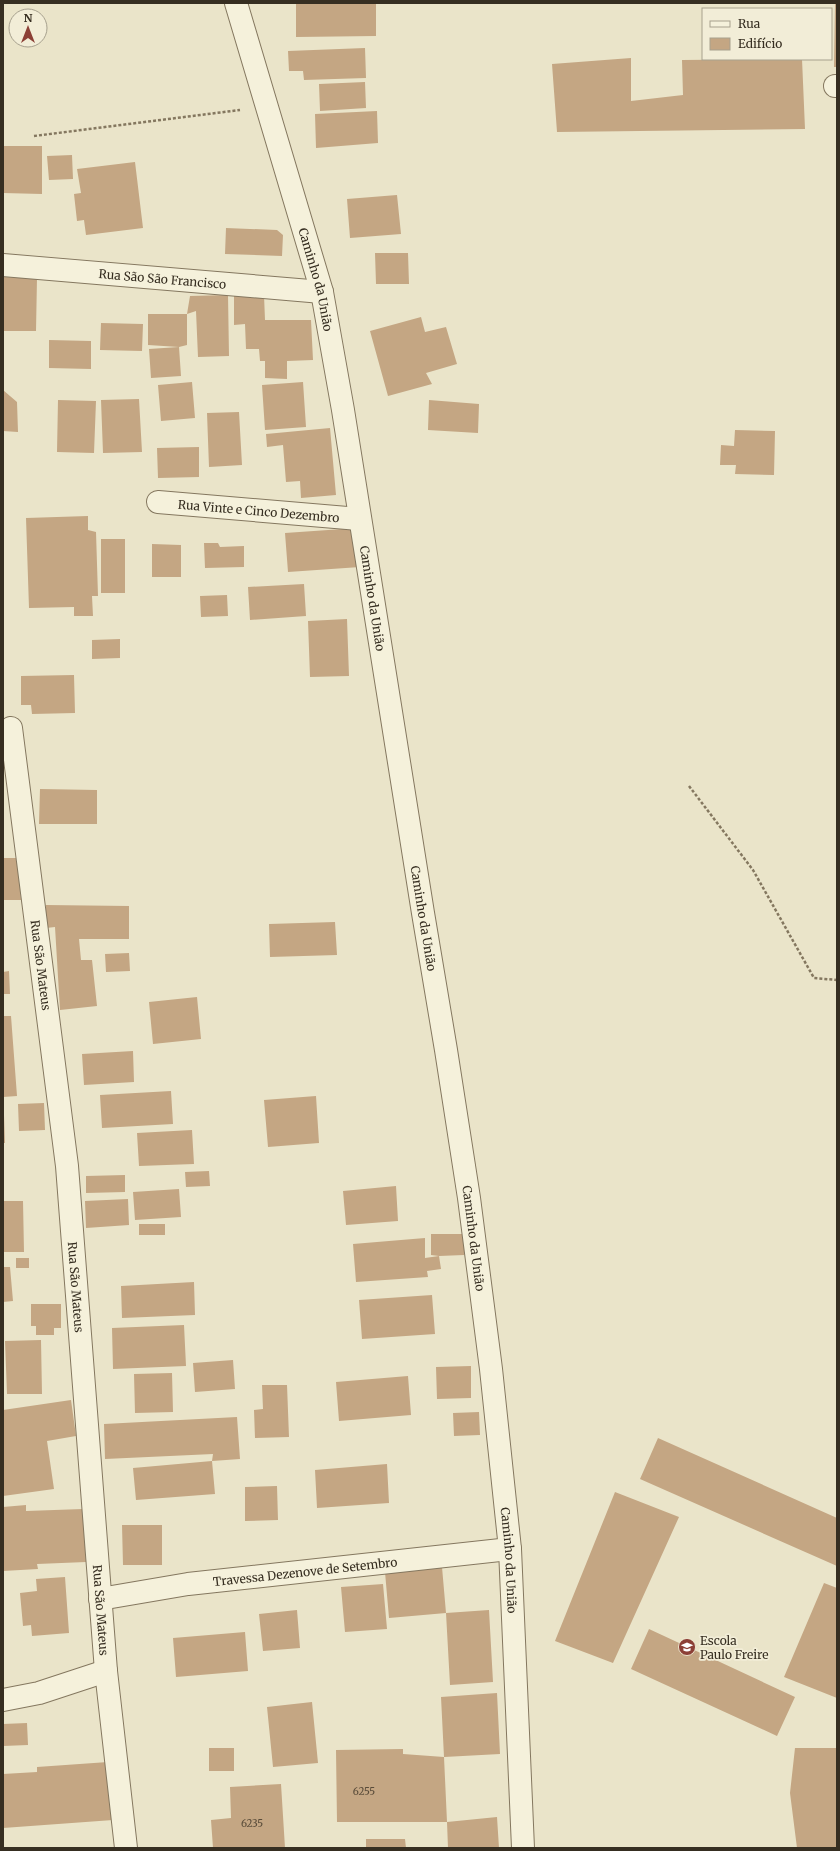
<svg xmlns="http://www.w3.org/2000/svg" width="840" height="1851" font-family="Merriweather,serif">
	<style>
		.building { fill: #c4a683 }
		.lines { fill: none; stroke-linecap: round; stroke-linejoin: round }
		.street-casing { stroke: #84775f; stroke-width: 24 }
		.path { stroke: #84775f; stroke-width: 2.5; stroke-dasharray: 3 2; stroke-linecap: butt }
		.street { stroke: #f5f1db; stroke-width: 22 }
		.labels { text-anchor: middle; dominant-baseline: central; stroke-width: 3.5; stroke-linejoin: round; paint-order: stroke }
		.number-label { font-size: 10px; fill: #5a4c3a }
		.street-label { font-size: 12px; fill: #362e21; stroke: #f2edd7 }
		.poi-label { font-size: 12px; fill: #362e21; stroke: #f2edd7; text-anchor: start }
	</style>
	<rect width="100%" height="100%" fill="#eae4c9"/>
	<path class="building" d="M 296,3 L 376,3 L 376,36 L 296,37 Z
		M 835,3 L 837,3 L 837,67 L 834,67 Z
		M 365,48 L 366,78 L 304,80 L 303,71 L 289,71 L 288,51 Z
		M 631,58 L 631,101 L 683,95 L 682,60 L 802,59 L 805,129 L 557,132 L 552,64 Z
		M 365,82 L 366,108 L 320,111 L 319,84 Z
		M 377,111 L 378,143 L 316,148 L 315,114 Z
		M 3,146 L 42,146 L 42,194 L 3,193 Z
		M 72,155 L 73,179 L 49,180 L 47,156 Z
		M 135,162 L 143,228 L 86,235 L 84,220 L 77,221 L 74,194 L 81,193 L 77,169 Z
		M 397,195 L 401,234 L 350,238 L 347,199 Z
		M 226,228 L 277,230 L 283,235 L 282,256 L 225,254 Z
		M 375,253 L 408,253 L 409,284 L 376,284 Z
		M 3,277 L 37,278 L 36,331 L 3,331 Z
		M 228,295 L 229,356 L 198,357 L 196,311 L 187,314 L 190,296 Z
		M 264,295 L 265,320 L 311,320 L 313,360 L 287,361 L 287,379 L 265,378 L 265,361 L 260,361 L 259,349 L 246,349 L 245,324 L 234,325 L 234,296 Z
		M 148,314 L 187,314 L 187,345 L 179,347 L 148,345 Z
		M 421,317 L 425,332 L 446,327 L 457,364 L 426,373 L 432,384 L 388,396 L 370,331 Z
		M 101,323 L 143,324 L 142,351 L 100,350 Z
		M 49,340 L 91,341 L 91,369 L 49,368 Z
		M 179,347 L 181,376 L 151,378 L 149,349 Z
		M 192,382 L 195,418 L 161,421 L 158,385 Z
		M 303,382 L 306,427 L 265,430 L 262,385 Z
		M 3,390 L 17,402 L 18,432 L 3,431 Z
		M 139,399 L 142,452 L 103,453 L 101,400 Z
		M 58,400 L 96,401 L 94,453 L 57,452 Z
		M 429,400 L 479,404 L 478,433 L 428,430 Z
		M 239,412 L 242,465 L 209,467 L 207,413 Z
		M 330,428 L 336,495 L 301,498 L 300,481 L 286,482 L 283,445 L 267,447 L 266,434 Z
		M 735,430 L 775,431 L 774,475 L 735,474 L 736,465 L 720,465 L 721,445 L 734,446 Z
		M 199,447 L 199,477 L 158,478 L 157,448 Z
		M 88,516 L 88,530 L 96,532 L 98,596 L 92,596 L 93,616 L 74,616 L 74,607 L 29,608 L 26,518 Z
		M 357,528 L 360,567 L 288,572 L 285,533 Z
		M 101,539 L 125,539 L 125,593 L 101,593 Z
		M 204,543 L 218,543 L 220,547 L 244,546 L 244,567 L 205,568 Z
		M 152,544 L 181,545 L 181,577 L 152,577 Z
		M 304,584 L 306,616 L 250,620 L 248,587 Z
		M 227,595 L 228,616 L 201,617 L 200,596 Z
		M 347,619 L 349,676 L 310,677 L 308,621 Z
		M 120,639 L 120,658 L 92,659 L 92,640 Z
		M 74,675 L 75,713 L 32,714 L 31,705 L 21,705 L 21,676 Z
		M 40,789 L 97,790 L 97,824 L 39,824 Z
		M 3,858 L 18,858 L 21,900 L 3,900 Z
		M 46,905 L 129,906 L 129,939 L 79,939 L 81,960 L 92,960 L 97,1006 L 60,1010 L 55,927 L 46,928 L 42,912 L 46,912 Z
		M 335,922 L 337,955 L 270,957 L 269,924 Z
		M 129,953 L 130,971 L 106,972 L 105,954 Z
		M 9,971 L 10,994 L 3,994 L 3,972 Z
		M 197,997 L 201,1039 L 153,1044 L 149,1002 Z
		M 3,1016 L 11,1016 L 17,1096 L 3,1097 Z
		M 133,1051 L 134,1082 L 84,1085 L 82,1054 Z
		M 171,1091 L 173,1124 L 102,1128 L 100,1095 Z
		M 316,1096 L 319,1143 L 268,1147 L 264,1100 Z
		M 44,1103 L 45,1130 L 19,1131 L 18,1104 Z
		M 3,1115 L 4,1115 L 5,1143 L 3,1143 Z
		M 192,1130 L 194,1164 L 139,1166 L 137,1133 Z
		M 209,1171 L 210,1186 L 186,1187 L 185,1172 Z
		M 125,1175 L 125,1192 L 86,1193 L 86,1176 Z
		M 396,1186 L 398,1221 L 346,1225 L 343,1191 Z
		M 179,1189 L 181,1217 L 135,1220 L 133,1192 Z
		M 128,1199 L 129,1225 L 86,1228 L 85,1201 Z
		M 3,1201 L 23,1201 L 24,1252 L 3,1252 Z
		M 139,1224 L 165,1224 L 165,1235 L 139,1235 Z
		M 431,1234 L 464,1234 L 464,1255 L 439,1256 L 431,1255 Z
		M 425,1238 L 425,1258 L 439,1256 L 441,1269 L 427,1271 L 428,1277 L 356,1282 L 353,1244 Z
		M 16,1258 L 29,1258 L 29,1268 L 16,1268 Z
		M 3,1267 L 10,1267 L 13,1301 L 3,1302 Z
		M 194,1282 L 195,1315 L 122,1318 L 121,1286 Z
		M 432,1295 L 435,1334 L 362,1339 L 359,1300 Z
		M 31,1304 L 61,1304 L 61,1328 L 54,1328 L 54,1335 L 36,1335 L 36,1326 L 31,1326 Z
		M 184,1325 L 186,1366 L 113,1369 L 112,1328 Z
		M 41,1340 L 42,1394 L 7,1394 L 5,1341 Z
		M 233,1360 L 235,1389 L 195,1392 L 193,1363 Z
		M 471,1366 L 471,1398 L 437,1399 L 436,1367 Z
		M 172,1373 L 173,1412 L 135,1413 L 134,1374 Z
		M 408,1376 L 411,1415 L 339,1421 L 336,1382 Z
		M 262,1385 L 287,1385 L 289,1437 L 255,1438 L 254,1410 L 263,1409 Z
		M 71,1400 L 76,1436 L 47,1441 L 54,1489 L 3,1496 L 3,1410 Z
		M 479,1412 L 480,1435 L 454,1436 L 453,1413 Z
		M 237,1417 L 240,1459 L 212,1461 L 213,1454 L 105,1459 L 104,1424 Z
		M 658,1438 L 837,1518 L 837,1566 L 640,1479 Z
		M 212,1461 L 215,1494 L 136,1500 L 133,1468 Z
		M 387,1464 L 389,1503 L 317,1508 L 315,1470 Z
		M 277,1486 L 278,1520 L 245,1521 L 245,1487 Z
		M 615,1492 L 679,1517 L 613,1663 L 555,1641 Z
		M 26,1505 L 26,1511 L 83,1509 L 86,1562 L 37,1564 L 38,1569 L 3,1571 L 3,1507 Z
		M 122,1525 L 162,1525 L 162,1565 L 123,1565 Z
		M 442,1567 L 446,1613 L 389,1618 L 385,1572 Z
		M 65,1577 L 69,1633 L 32,1636 L 31,1625 L 23,1626 L 20,1593 L 37,1591 L 36,1579 Z
		M 824,1583 L 837,1588 L 837,1698 L 784,1677 Z
		M 383,1584 L 387,1629 L 345,1632 L 341,1587 Z
		M 297,1610 L 300,1648 L 263,1651 L 259,1614 Z
		M 489,1610 L 493,1682 L 450,1685 L 446,1613 Z
		M 649,1629 L 795,1697 L 777,1736 L 631,1669 Z
		M 245,1632 L 248,1671 L 176,1677 L 173,1638 Z
		M 497,1693 L 500,1754 L 444,1757 L 441,1697 Z
		M 312,1702 L 318,1763 L 273,1767 L 267,1707 Z
		M 27,1723 L 28,1745 L 3,1746 L 3,1724 Z
		M 209,1748 L 234,1748 L 234,1771 L 209,1771 Z
		M 795,1748 L 837,1748 L 837,1848 L 797,1848 L 790,1793 Z
		M 403,1749 L 403,1754 L 444,1757 L 447,1822 L 337,1822 L 336,1750 Z
		M 108,1762 L 113,1820 L 3,1828 L 3,1774 L 37,1772 L 37,1767 Z
		M 281,1784 L 285,1848 L 213,1848 L 211,1820 L 231,1818 L 230,1787 Z
		M 497,1817 L 499,1848 L 448,1848 L 447,1822 Z
		M 366,1839 L 405,1839 L 406,1848 L 366,1848 Z"/>
	<g class="lines">
		<g class="street-casing">
			<g id="street">
				<path id="s1" d="M 236,3 L 322,292 L 343,410 L 423,913 L 446,1050 L 469,1198 L 491,1369 L 510,1549 L 523,1848"/>
				<path d="M 835,86 L 837,86"/>
				<path id="s2" d="M 3,265 L 322,292"/>
				<path id="s3" d="M 158,502 L 359,519"/>
				<path id="s4" d="M 11,728 L 67,1166 L 106,1671 L 126,1848"/>
				<path id="s5" d="M 100,1599 L 188,1584 L 510,1549"/>
				<path d="M 3,1700 L 39,1693 L 106,1671"/>
			</g>
		</g>
		<path class="path" d="M 34,136 L 240,110
			M 689,786 L 753,870 L 814,978 L 837,980"/>
		<use href="#street" class="street"/>
	</g>
	<defs>
		<g id="school-disc" transform="scale(0.9)"><circle r="9.5" fill="#8c4036" stroke="#f2edd7"/><path d="M0-5L7-2L0 1L-7-2ZM-4 1L0 2.5L4 1V4Q0 6-4 4Z" fill="#fff"/></g>
	</defs>
	<g fill-rule="evenodd">
		<use href="#school-disc" x="687" y="1647"/>
	</g>
	<g class="labels">
		<g class="number-label">
			<text x="364" y="1791">6255</text>
			<text x="252" y="1823">6235</text>
		</g>
		<g class="street-label">
			<text stroke="none"><textPath href="#s2" startOffset="160">Rua São São Francisco</textPath></text>
			<text stroke="none"><textPath href="#s1" startOffset="288">Caminho da União</textPath></text>
			<text stroke="none"><textPath href="#s3" startOffset="101">Rua Vinte e Cinco Dezembro</textPath></text>
			<text stroke="none"><textPath href="#s1" startOffset="612">Caminho da União</textPath></text>
			<text stroke="none"><textPath href="#s1" startOffset="936">Caminho da União</textPath></text>
			<text stroke="none"><textPath href="#s4" startOffset="239">Rua São Mateus</textPath></text>
			<text stroke="none"><textPath href="#s1" startOffset="1260">Caminho da União</textPath></text>
			<text stroke="none"><textPath href="#s4" startOffset="563">Rua São Mateus</textPath></text>
			<text stroke="none"><textPath href="#s1" startOffset="1584">Caminho da União</textPath></text>
			<text stroke="none"><textPath href="#s5" startOffset="207">Travessa Dezenove de Setembro</textPath></text>
			<text stroke="none"><textPath href="#s4" startOffset="887">Rua São Mateus</textPath></text>
		</g>
		<g class="poi-label">
			<text x="700" y="1640">Escola<tspan x="700" dy="14">Paulo Freire</tspan></text>
		</g>
	</g>
	<rect width="840" height="1851" fill="none" stroke="#362e21" stroke-width="8"/>
	<rect x="702" y="8" width="130" height="52" fill="#f2edd7" stroke="#a7a18e"/>
	<rect x="710" y="21" width="20" height="6" fill="#f5f1db" stroke="#a7a18e"/>
	<text x="738" y="28" font-size="12" fill="#362e21">Rua</text>
	<rect x="710" y="38" width="20" height="12" fill="#c4a683" stroke="#a7a18e"/>
	<text x="738" y="48" font-size="12" fill="#362e21">Edifício</text>
	<g transform="translate(28 28)"><circle r="19" fill="#f2edd7" stroke="#a7a18e"/>
	<path d="M0-3L7 15L0 10L-7 15Z" fill="#8c4036"/>
	<text y="-6" font-size="11" font-weight="bold" text-anchor="middle" fill="#362e21">N</text>
	</g>
</svg>
